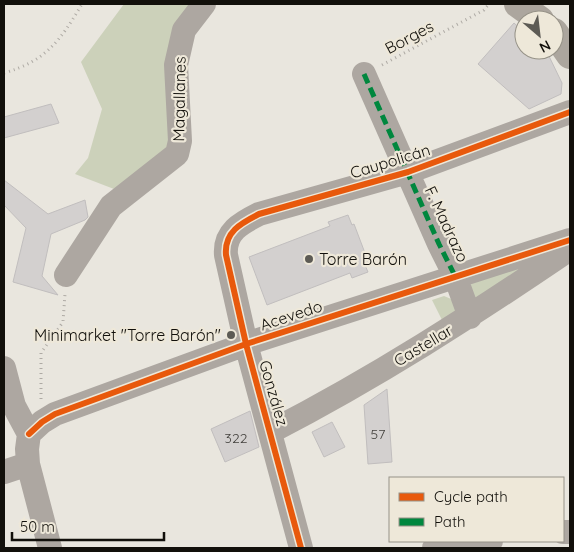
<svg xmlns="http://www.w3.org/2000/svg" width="574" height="552" font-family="Quicksand,sans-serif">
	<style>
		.green { fill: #ccd1ba }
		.building { fill: #d3d0cf; stroke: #c1bebe }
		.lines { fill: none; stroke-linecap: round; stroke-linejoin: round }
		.path { stroke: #aeaaa4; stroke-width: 3; stroke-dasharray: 1 4; stroke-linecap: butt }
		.minor { stroke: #ada7a1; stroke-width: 24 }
		.secondary { stroke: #aca69e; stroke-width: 28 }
		.quiet { stroke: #00873e; stroke-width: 5; stroke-dasharray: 10 5; stroke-linecap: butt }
		.cycleway-casing { stroke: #eee8d9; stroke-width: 9 }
		.cycleway { stroke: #e8590c; stroke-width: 6 }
		.poi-dot { fill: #5d5b55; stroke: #eee8d9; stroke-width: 2 }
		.labels { text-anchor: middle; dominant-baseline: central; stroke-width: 4.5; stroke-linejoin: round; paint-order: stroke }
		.number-label { font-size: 14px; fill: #43413d }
		.street-label { font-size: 16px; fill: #12100b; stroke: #eee8d9 }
		.poi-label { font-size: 16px; fill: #12100b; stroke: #eee8d9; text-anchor: start }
	</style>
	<rect width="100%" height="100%" fill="#e9e6de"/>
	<path class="green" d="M 124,4 L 195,4 L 171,148 L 114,189 L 75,174 L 88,158 L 102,109 L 81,62 Z
		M 522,266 L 525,275 L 472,303 L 466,290 L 476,279 Z
		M 444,296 L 456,301 L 460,310 L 444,324 L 432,300 Z"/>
	<path class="building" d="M 514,23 L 524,32 L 524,50 L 546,50 L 562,83 L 561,94 L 529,109 L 478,64 Z
		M 51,104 L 59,123 L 4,138 L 4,117 Z
		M 4,180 L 48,214 L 85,200 L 88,217 L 85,220 L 51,234 L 42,276 L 58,295 L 13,282 L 26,228 L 4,205 Z
		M 348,215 L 352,225 L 354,224 L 368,261 L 364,263 L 368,272 L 352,278 L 350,273 L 267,305 L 249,257 L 330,226 L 328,222 Z
		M 387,389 L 392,462 L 368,464 L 364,405 Z
		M 250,411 L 259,447 L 225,462 L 211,429 Z
		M 332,422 L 345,447 L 324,457 L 312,432 Z"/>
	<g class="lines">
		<path class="path" d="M 382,65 L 484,10 L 489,4
			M 4,73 C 46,61 60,41 82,4
			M 41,399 L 41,353 L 63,322 L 65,294"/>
		<path class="minor" d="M 364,74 L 439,244 L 455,276 L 470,317
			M 66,275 L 111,206 L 177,154 L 180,141 L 176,65 L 184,30 L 204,4
			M 4,368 L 14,406 L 29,434 L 27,449 L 28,464 L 50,548
			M 270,432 C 375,378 473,315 570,249
			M 29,434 L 42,422 L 55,414 L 246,344 L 570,240
			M 4,472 L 28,464
			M 563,532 L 570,532
			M 301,548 L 246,344 L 226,255 C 224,232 241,223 259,214 L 408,172 L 570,112
			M 434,548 L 491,541"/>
		<path class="secondary" d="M 518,4 L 540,20
			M 554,32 L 570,55"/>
		<path class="quiet" d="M 364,74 L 439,244 L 455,276"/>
		<g class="cycleway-casing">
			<path id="cycleway" d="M 29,434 L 42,422 L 55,414 L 246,344 L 570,240
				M 301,548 L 246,344 L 226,255 C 224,232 241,223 259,214 L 408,172 L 570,112"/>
		</g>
		<use href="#cycleway" class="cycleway"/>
	</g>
	<g class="poi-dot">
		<circle cx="309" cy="259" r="5"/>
		<circle cx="231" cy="335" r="5"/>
	</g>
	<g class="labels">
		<g class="number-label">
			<text x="378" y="434">57</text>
			<text x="236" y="438">322</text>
		</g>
		<g class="street-label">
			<text transform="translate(409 37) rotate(-28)">Borges</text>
			<text transform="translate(179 99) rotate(-89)">Magallanes</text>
			<text transform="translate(390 161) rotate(-17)">Caupolicán</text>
			<text transform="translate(447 224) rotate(65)">F. Madrazo</text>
			<text transform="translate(291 315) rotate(-18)">Acevedo</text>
			<text transform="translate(423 345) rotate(-31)">Castellar</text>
			<text transform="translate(274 393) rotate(74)">González</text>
		</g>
		<g class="poi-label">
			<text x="319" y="259">Torre Barón</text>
			<text x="221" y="335" text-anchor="end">Minimarket "Torre Barón"</text>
		</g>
	</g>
	<rect width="574" height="552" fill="none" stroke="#12100b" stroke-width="10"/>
	<rect x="389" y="477" width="175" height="65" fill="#eee8d9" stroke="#969287"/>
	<rect x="399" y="493" width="25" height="8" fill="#e8590c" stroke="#969287"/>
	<text x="434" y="502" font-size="15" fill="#12100b">Cycle path</text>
	<rect x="399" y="518" width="25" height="8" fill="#00873e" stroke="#969287"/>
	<text x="434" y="527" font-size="15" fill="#12100b">Path</text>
	<g transform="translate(539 35) rotate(152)"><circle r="24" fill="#eee8d9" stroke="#969287"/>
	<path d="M0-4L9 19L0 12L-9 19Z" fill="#5d5b55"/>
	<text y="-8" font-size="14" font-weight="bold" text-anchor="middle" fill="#12100b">N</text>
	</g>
	<path d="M12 532v8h152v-8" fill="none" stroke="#12100b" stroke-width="2.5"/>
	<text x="20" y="532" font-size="15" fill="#12100b" stroke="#eee8d9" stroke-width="4" paint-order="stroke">50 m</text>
</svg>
